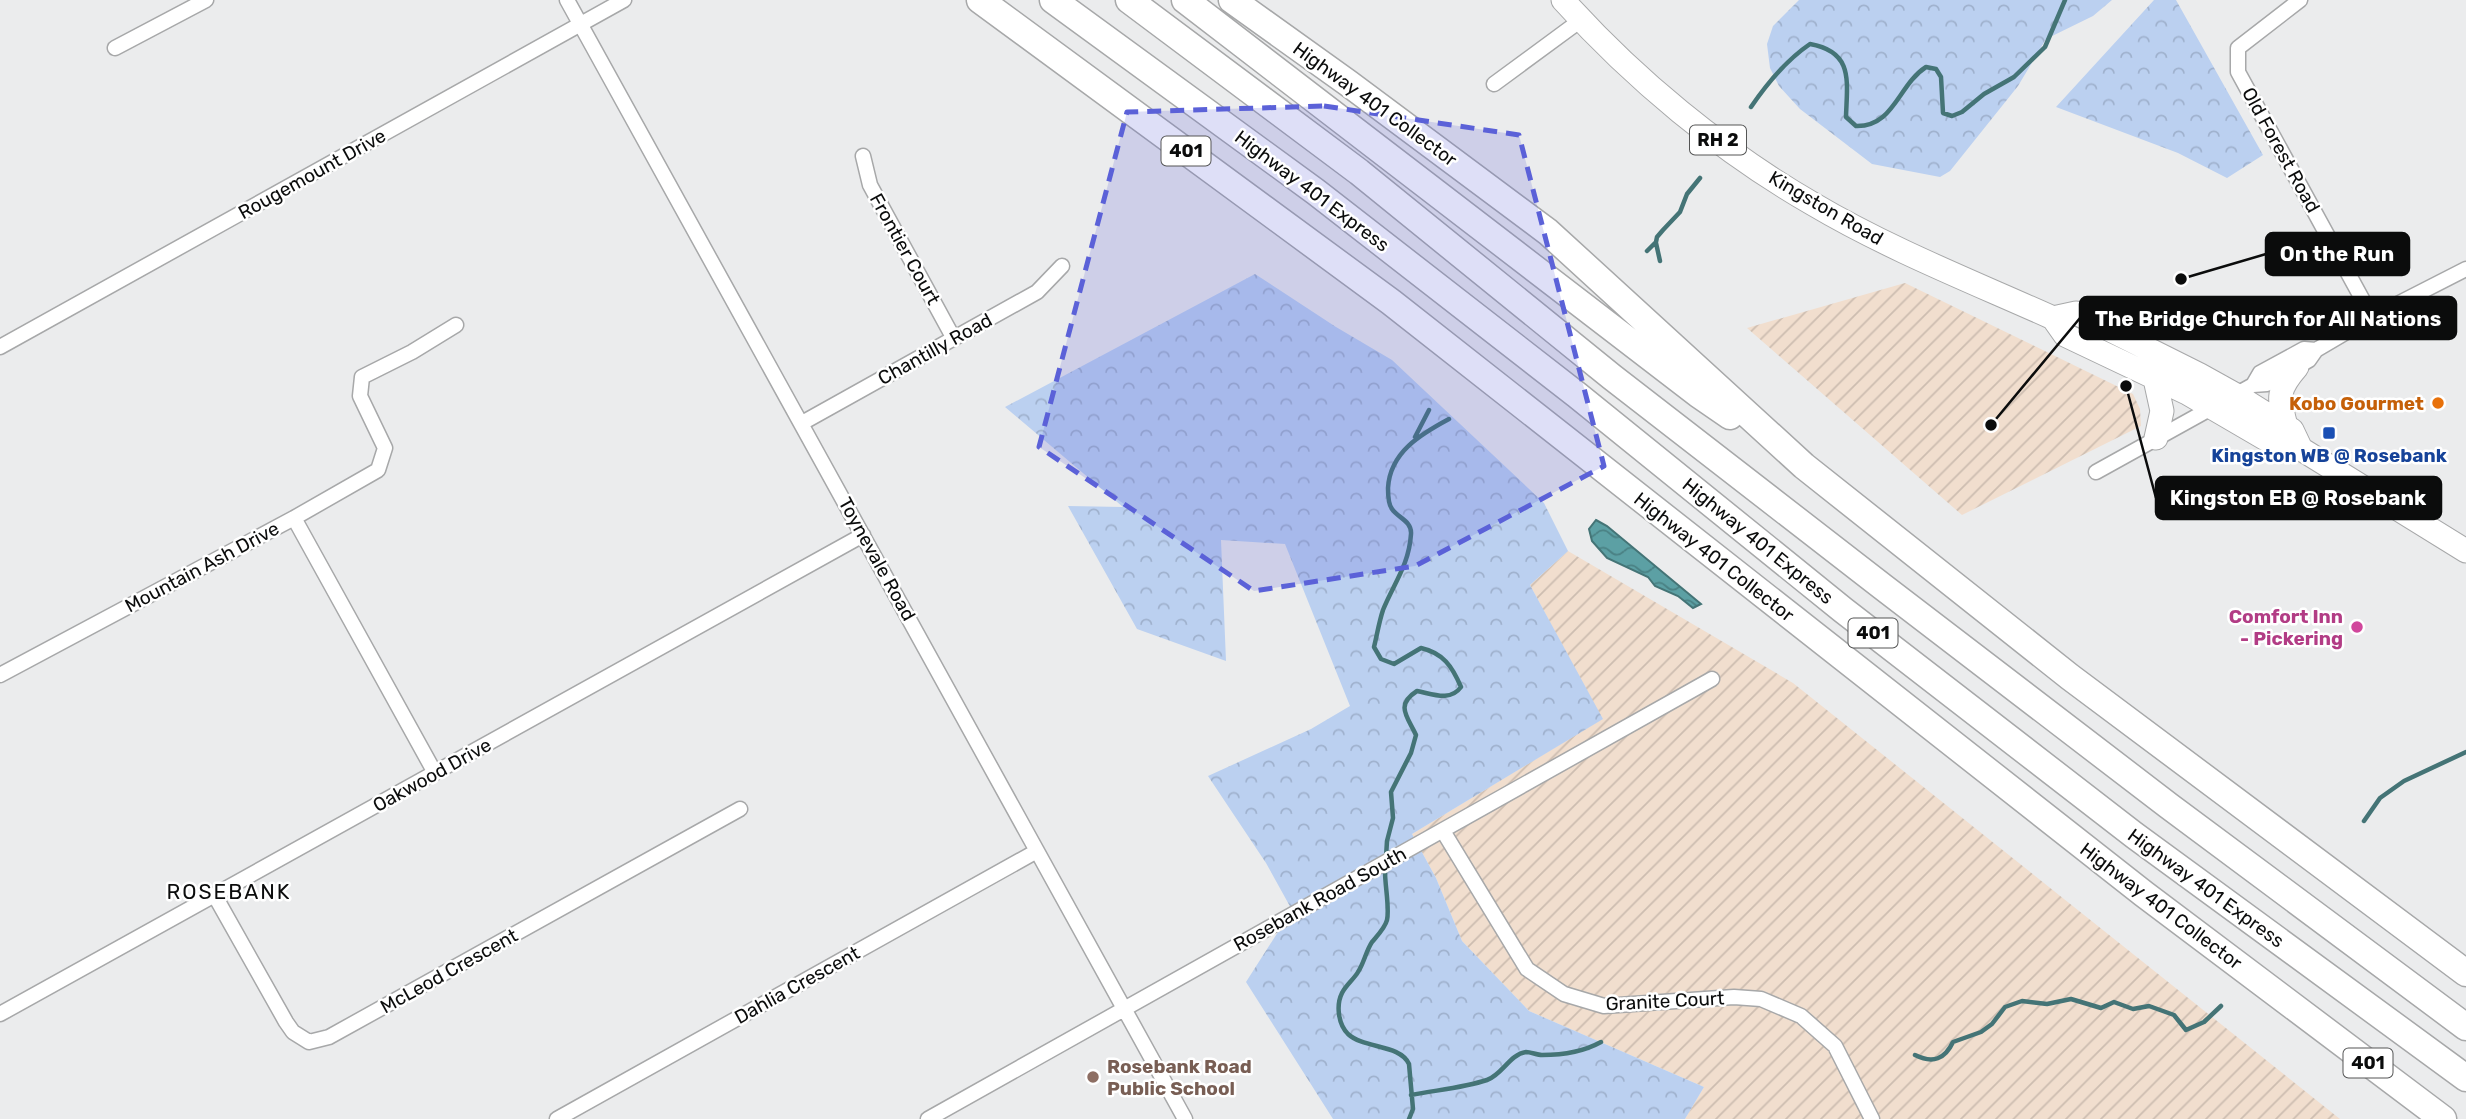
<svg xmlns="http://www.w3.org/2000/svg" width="2466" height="1119" font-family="Rubik,sans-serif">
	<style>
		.industrial { fill: url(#industrial-furrows) }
		.forest { fill: url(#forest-crowns) }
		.water { fill: url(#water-waves); stroke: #447476; stroke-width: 2 }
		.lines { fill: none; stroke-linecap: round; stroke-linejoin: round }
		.stream { stroke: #447476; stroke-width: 4.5 }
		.minor-casing { stroke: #a7a8a9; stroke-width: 17 }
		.primary-casing { stroke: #a7a8a9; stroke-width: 25 }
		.motorway-casing { stroke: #a7a8a9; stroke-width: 29 }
		.minor { stroke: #fff; stroke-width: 14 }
		.primary { stroke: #fff; stroke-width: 23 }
		.motorway { stroke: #fff; stroke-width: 26 }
		.marked { fill: #5b61d8; fill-opacity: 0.2; stroke: #5b61d8; stroke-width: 5; stroke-dasharray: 14 9; stroke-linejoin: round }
		.food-dot { fill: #e8710a; stroke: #fff; stroke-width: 2.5 }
		.transit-dot { fill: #1a4fb4; stroke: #fff; stroke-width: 2.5 }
		.hotel-dot { fill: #d1479c; stroke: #fff; stroke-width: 2.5 }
		.education-dot { fill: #8d6e63; stroke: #fff; stroke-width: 2.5 }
		.labels { text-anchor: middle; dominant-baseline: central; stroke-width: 5; stroke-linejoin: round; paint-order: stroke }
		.shield { fill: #fff; stroke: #545555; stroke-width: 2 }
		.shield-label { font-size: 18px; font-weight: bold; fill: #0b0c0c }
		.street-label { font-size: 19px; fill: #0b0c0c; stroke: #fff }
		.food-label { font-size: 19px; font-weight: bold; fill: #c56008; stroke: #fff; text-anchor: end }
		.transit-label { font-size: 19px; font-weight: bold; fill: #164399; stroke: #fff }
		.hotel-label { font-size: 19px; font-weight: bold; fill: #b23c85; stroke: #fff; text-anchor: end }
		.education-label { font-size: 19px; font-weight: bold; fill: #785e54; stroke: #fff; text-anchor: start }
		.neighbourhood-label { font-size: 21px; letter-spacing: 2px; fill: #0b0c0c; stroke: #fff }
		.leader { fill: none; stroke: #0b0c0c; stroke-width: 2.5 }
		.callout-dot { fill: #0b0c0c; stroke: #fff; stroke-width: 2.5 }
		.callout { fill: #0b0c0c; stroke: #0b0c0c; stroke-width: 2.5 }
		.callout-label { font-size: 21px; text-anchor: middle; font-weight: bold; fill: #fff }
	</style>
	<defs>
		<pattern id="industrial-furrows" width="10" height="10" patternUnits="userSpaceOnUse" patternTransform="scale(1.75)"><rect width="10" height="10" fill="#f1dece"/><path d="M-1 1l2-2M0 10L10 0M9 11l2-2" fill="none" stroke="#cdbdb0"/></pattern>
		<pattern id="forest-crowns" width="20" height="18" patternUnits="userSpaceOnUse" patternTransform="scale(1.75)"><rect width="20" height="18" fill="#bbd0f0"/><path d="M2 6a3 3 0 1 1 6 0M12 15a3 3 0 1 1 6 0" fill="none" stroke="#9fb1cd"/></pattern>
		<pattern id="water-waves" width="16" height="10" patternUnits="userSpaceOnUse" patternTransform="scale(1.75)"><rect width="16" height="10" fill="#5ca0a4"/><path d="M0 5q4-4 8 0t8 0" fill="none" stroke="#4a8184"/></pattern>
	</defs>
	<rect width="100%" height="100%" fill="#ebeced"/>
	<path class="industrial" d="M 1905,283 L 2133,394 L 2140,409 L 2141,426 L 1962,515 L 1747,328 Z
		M 1568,551 L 1793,683 L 2340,1119 L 1685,1119 L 1704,1087 L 1529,1011 L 1462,941 L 1436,878 L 1412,834 L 1602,719 L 1530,585 Z"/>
	<path class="forest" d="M 1799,0 L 2112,0 L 2093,16 L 2046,39 L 2018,86 L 1950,171 L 1940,177 L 1872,164 L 1800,109 L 1779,86 L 1770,68 L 1767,44 L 1773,26 Z
		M 2154,0 L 2176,0 L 2263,155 L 2227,178 L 2178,153 L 2056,107 Z
		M 1255,274 L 1336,327 L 1392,360 L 1544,503 L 1568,551 L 1530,585 L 1603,719 L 1412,834 L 1436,878 L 1462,941 L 1529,1011 L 1704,1087 L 1685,1119 L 1333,1119 L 1246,982 L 1292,910 L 1266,863 L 1208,776 L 1311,729 L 1350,706 L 1285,544 L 1221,540 L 1226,661 L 1137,629 L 1068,506 L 1123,507 L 1005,407 Z"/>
	<path class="water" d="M 1596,520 L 1607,526 L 1701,604 L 1693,608 L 1678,596 L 1655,586 L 1648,577 L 1607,558 L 1592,541 L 1589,529 Z"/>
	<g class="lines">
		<path class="stream" d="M 1751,107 C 1766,85 1788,59 1810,44 C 1854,52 1847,81 1846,117 L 1856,126 C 1894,127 1898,85 1926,67 L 1936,69 L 1941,77 L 1943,113 L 1952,116 L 1962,112 L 1984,94 L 2014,77 L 2045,47 L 2065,0
			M 1656,243 L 1660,261
			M 1647,251 L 1656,242 L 1657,237 L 1663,230 L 1680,212 L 1687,194 L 1700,178
			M 1415,437 L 1429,410
			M 2364,821 L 2380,798 L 2404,781 L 2466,752
			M 1386,857 L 1387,841 L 1393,818 L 1391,792 L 1411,753 L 1416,735 C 1407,716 1395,705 1417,691 C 1433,694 1450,702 1461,687 C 1452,666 1443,653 1421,648 L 1394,664 L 1381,659 L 1374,647 C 1377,635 1379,622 1383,610 C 1394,583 1409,565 1411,534 C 1412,521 1398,518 1392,509 C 1388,504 1388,495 1388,488 C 1390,452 1421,434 1449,419
			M 1385,866 C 1384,882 1390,907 1387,920 C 1385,928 1377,936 1372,942 C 1366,951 1364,963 1358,972 C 1354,979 1346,985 1342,993 C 1336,1005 1338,1024 1348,1034 C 1364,1049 1400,1044 1409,1064 L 1413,1109 L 1409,1119
			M 1915,1055 C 1933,1064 1945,1059 1953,1042 L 1981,1032 L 1992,1024 L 2005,1007 L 2022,1001 L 2047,1004 L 2071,999 L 2101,1008 L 2114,1002 L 2133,1009 L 2149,1006 L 2174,1015 L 2186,1030 L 2204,1022 L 2221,1006
			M 1411,1095 C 1436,1090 1463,1088 1487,1080 C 1502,1075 1510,1054 1526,1052 C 1531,1052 1537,1055 1542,1055 C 1562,1055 1583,1052 1601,1042"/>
		<g class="minor-casing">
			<path id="minor" d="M 567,0 L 1185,1119
				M 2300,0 L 2238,48 L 2238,72 L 2372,317
				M 115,48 L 206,0
				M 1494,84 L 1581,20
				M 863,156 L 870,185 L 954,339
				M 0,347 L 624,0
				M 2253,385 L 2260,373 L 2304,349 L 2316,350
				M 802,423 L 1037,292 L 1062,266
				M 2096,472 L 2253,385 L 2267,384 L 2309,360 L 2316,350 L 2372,317 L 2466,269
				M 294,518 L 435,773
				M 0,675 L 294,518 L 378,470 L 385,448 L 360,396 L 362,377 L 412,352 L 456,325
				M 1443,831 L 1527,969 L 1564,994 L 1604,1006 L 1734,997 L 1761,999 L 1801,1016 L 1835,1046 L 1872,1119
				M 215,896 L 286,1022 L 293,1032 L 309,1042 L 329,1037 L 740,809
				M 0,1014 L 863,535
				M 557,1119 L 1037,851
				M 928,1119 L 1712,679"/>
		</g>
		<g class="primary-casing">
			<path id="primary" d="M 1563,0 C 1634,79 1721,151 1813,204 C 1889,249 1973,282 2053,318 L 2065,335 L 2187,393 L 2283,449 L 2301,449 L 2466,551
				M 2053,318 L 2076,313 L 2200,375 L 2236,395 L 2292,430 L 2301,449
				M 2155,379 L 2162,411 L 2156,438
				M 2286,426 C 2278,397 2277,390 2297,367"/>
		</g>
		<g class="motorway-casing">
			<path id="motorway" d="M 980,0 L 1391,302 L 2144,894 L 2443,1119
				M 1053,0 L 1316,192 L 1577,395 L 1843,610 L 2134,835 L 2466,1078
				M 1129,0 L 1359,172 L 1612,377 L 1883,587 L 2169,806 L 2466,1027
				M 1185,0 L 1698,394 L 1730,416
				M 1232,0 L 1348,83 L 1548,232 L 1804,466 L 2070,677 L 2466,973"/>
		</g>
		<use href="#minor" class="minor"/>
		<use href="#primary" class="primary"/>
		<use href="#motorway" class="motorway"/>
	</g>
	<path class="marked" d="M 1324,106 L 1519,135 L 1604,466 L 1415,566 L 1254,591 L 1039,447 L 1127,112 Z"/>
	<circle class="food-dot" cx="2438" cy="403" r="7"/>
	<rect class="transit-dot" x="2322" y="426" width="14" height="14" rx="3.5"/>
	<circle class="hotel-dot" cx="2357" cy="627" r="7"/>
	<circle class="education-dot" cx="1093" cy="1077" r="7"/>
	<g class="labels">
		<g class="shield">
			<rect x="1690" y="125.5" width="56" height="29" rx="5"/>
			<rect x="1161.5" y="136.5" width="49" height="29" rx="5"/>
			<rect x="1848.5" y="618.5" width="49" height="29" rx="5"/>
			<rect x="2343.5" y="1048.5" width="49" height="29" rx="5"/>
		</g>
		<g class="shield-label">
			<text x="1718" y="140">RH 2</text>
			<text x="1186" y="151">401</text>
			<text x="1873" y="633">401</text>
			<text x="2368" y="1063">401</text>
		</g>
		<g class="street-label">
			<text transform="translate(1375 104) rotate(36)">Highway 401 Collector</text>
			<text transform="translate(2281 150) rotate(61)">Old Forest Road</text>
			<text transform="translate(312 174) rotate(-29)">Rougemount Drive</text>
			<text transform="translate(1312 191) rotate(37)">Highway 401 Express</text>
			<text transform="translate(1826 208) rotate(30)">Kingston Road</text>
			<text transform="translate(905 249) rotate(61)">Frontier Court</text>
			<text transform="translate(935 349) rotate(-29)">Chantilly Road</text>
			<text transform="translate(1758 541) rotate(39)">Highway 401 Express</text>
			<text transform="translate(1714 557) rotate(38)">Highway 401 Collector</text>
			<text transform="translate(877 559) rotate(61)">Toynevale Road</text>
			<text transform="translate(202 567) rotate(-28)">Mountain Ash Drive</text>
			<text transform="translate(432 775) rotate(-29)">Oakwood Drive</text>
			<text transform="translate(2206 888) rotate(36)">Highway 401 Express</text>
			<text transform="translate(1320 899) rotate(-29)">Rosebank Road South</text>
			<text transform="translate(2161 906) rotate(37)">Highway 401 Collector</text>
			<text transform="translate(449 971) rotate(-29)">McLeod Crescent</text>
			<text transform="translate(797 985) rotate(-29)">Dahlia Crescent</text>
			<text transform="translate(1665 1001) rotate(-3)">Granite Court</text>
		</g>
		<g class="food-label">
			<text x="2424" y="403">Kobo Gourmet</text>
		</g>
		<g class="transit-label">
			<text x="2329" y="455">Kingston WB @ Rosebank</text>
		</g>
		<g class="hotel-label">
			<text x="2343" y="616">Comfort Inn<tspan x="2343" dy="22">- Pickering</tspan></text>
		</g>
		<g class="education-label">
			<text x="1107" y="1066">Rosebank Road<tspan x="1107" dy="22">Public School</tspan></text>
		</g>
		<g class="neighbourhood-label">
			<text x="229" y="891">ROSEBANK</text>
		</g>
	</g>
	<path class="leader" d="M2181 279L2266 254M1991 425L2080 318M2126 386L2156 498"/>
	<g class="callout-dot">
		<circle cx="2181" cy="279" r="7"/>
		<circle cx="1991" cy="425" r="7"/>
		<circle cx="2126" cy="386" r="7"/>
	</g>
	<g class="callout">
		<rect x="2266" y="233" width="143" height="42" rx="7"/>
		<rect x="2080" y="297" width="376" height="42" rx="7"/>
		<rect x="2156" y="477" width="285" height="42" rx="7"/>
	</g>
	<g class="callout-label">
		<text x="2337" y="261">On the Run</text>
		<text x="2268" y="326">The Bridge Church for All Nations</text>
		<text x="2298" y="505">Kingston EB @ Rosebank</text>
	</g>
</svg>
